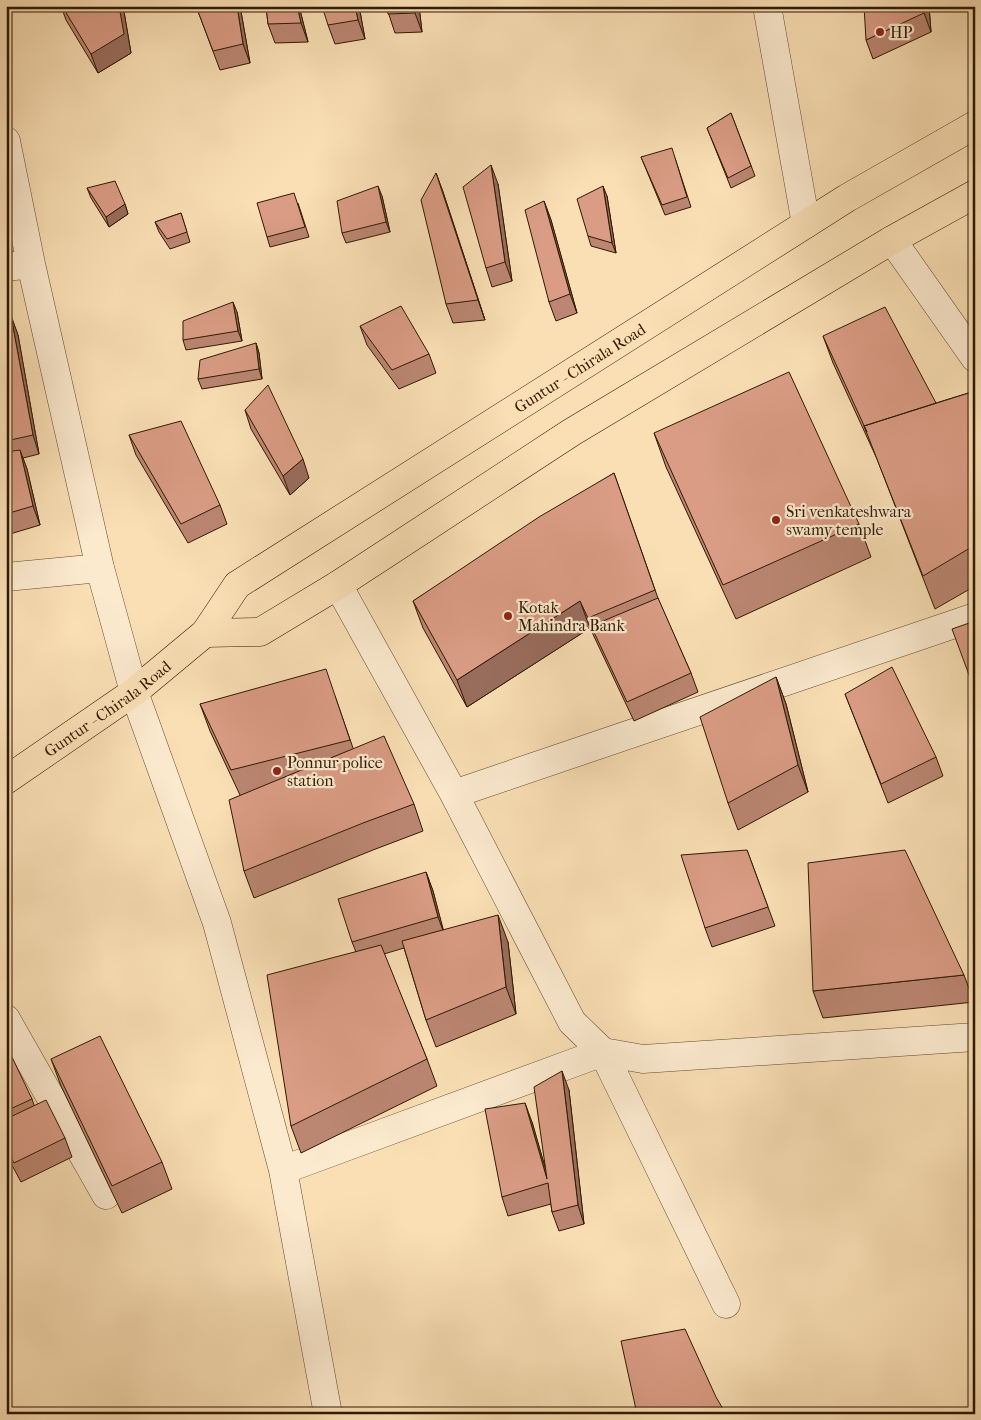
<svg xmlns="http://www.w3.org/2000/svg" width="981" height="1420" font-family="'IM FELL French Canon',serif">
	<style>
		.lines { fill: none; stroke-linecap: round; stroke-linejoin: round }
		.minor-casing { stroke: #624a2d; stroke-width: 29 }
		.major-casing { stroke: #2f1900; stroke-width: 29 }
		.minor { stroke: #fceacf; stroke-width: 28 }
		.major { stroke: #fadfb5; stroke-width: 28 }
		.wall { fill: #bb8672; stroke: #2f1900 }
		.shaded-wall { fill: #996d5d; stroke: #2f1900 }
		.building { fill: #da9c85; stroke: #2f1900 }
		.poi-dot { fill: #8f2418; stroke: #fceacf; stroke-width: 2 }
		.labels { text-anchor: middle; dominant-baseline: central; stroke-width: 4.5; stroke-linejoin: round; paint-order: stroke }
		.poi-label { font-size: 16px; fill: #2f1900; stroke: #fceacf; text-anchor: start }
		.street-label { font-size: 16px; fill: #2f1900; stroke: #fceacf }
	</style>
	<rect width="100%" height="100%" fill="#fadfb5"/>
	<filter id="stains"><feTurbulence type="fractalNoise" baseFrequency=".004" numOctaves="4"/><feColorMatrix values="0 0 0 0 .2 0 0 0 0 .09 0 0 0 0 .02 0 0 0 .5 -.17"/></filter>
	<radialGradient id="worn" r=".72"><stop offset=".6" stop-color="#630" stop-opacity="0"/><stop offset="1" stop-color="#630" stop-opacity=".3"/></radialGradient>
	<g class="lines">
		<g class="minor-casing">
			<path id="minor" d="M 767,6 L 806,224
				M 6,141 L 31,264 L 100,568 L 134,692 L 217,923 L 283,1170 L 328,1414
				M 892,240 L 975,358
				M 6,267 L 31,264
				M 6,577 L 100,568
				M 338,585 L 454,794 L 572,1022 L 603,1052 L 643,1059 L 975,1037
				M 454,794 L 975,617
				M 6,1019 L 106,1195
				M 283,1170 L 603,1052 L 726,1304"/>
		</g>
		<g class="major-casing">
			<g id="major">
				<path d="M 205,633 L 260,632 L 338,585 L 572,432 L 892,240 L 975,194"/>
				<path id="s1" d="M 6,780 L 134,692 L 205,633 L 237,585 L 847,198 L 975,125"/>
			</g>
		</g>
		<use href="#minor" class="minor"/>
		<use href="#major" class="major"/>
	</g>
	<path class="wall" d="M 61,6 L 123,6 L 131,53 L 98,73 L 66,20 Z
		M 196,6 L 240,6 L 250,63 L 220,70 Z
		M 266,6 L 299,6 L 308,42 L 275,43 L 268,24 Z
		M 359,6 L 365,39 L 335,44 L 328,25 Z
		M 386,6 L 419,6 L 422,32 L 395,33 Z
		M 929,6 L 931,32 L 873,59 L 866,40 Z
		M 731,113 L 755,176 L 731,188 L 707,128 Z
		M 641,157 L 675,158 L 691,207 L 665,215 Z
		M 436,173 L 443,192 L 485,320 L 453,323 L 446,304 Z
		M 498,184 L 512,281 L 492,287 L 486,268 Z
		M 87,188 L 125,204 L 128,214 L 109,227 L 91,198 Z
		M 382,196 L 390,232 L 346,243 L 342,233 Z
		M 607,196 L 616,253 L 591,246 L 588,236 Z
		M 544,201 L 551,220 L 577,313 L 556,321 L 549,302 Z
		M 298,203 L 309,237 L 270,247 L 267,237 Z
		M 181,213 L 190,242 L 170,249 L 159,232 L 155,222 Z
		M 6,294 L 11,310 L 6,312 Z
		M 237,312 L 242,341 L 186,350 L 183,340 Z
		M 6,316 L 11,316 L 18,335 L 39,454 L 23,458 L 27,469 L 40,525 L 10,534 L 6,525 Z
		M 360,326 L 429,354 L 436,373 L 399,389 L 367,345 Z
		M 823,336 L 936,403 L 975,391 L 975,586 L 935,609 L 877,459 L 833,363 Z
		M 256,343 L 259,353 L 262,379 L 202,389 L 198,379 Z
		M 245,410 L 309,478 L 290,495 L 251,429 Z
		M 654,433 L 859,524 L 871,557 L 736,619 L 666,467 Z
		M 129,435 L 220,505 L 227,524 L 188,543 L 136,455 Z
		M 614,473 L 659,601 L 691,673 L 698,692 L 634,721 L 590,628 L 467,707 L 423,628 L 413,601 Z
		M 776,677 L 786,704 L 808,792 L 738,830 L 728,803 Z
		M 845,694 L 936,757 L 943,776 L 888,803 Z
		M 335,696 L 353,748 L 414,804 L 423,831 L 373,850 L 254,898 L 244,871 L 240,795 L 210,731 L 200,704 Z
		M 747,850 L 775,926 L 712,947 L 705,928 Z
		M 426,872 L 433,891 L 443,930 L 508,942 L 516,1014 L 436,1047 L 426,1020 L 404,948 L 384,954 L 427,1059 L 437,1086 L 301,1153 L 291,1126 L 356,952 L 352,942 Z
		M 964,975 L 974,1002 L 823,1018 L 813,991 Z
		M 6,1059 L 32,1099 L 34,1105 L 65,1138 L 72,1157 L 21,1182 L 6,1154 Z
		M 51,1059 L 162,1162 L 172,1189 L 122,1213 L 61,1086 Z
		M 569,1090 L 584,1224 L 559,1231 L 552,1212 L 551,1204 L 508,1216 L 502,1197 L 532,1122 L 546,1171 Z"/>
	<path class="shaded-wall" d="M 119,6 L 123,6 L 131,53 L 98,73 L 91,54 Z
		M 237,6 L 240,6 L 250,63 L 243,44 Z
		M 297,6 L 299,6 L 308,42 L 301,23 Z
		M 355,6 L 359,6 L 365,39 L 358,20 Z
		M 414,6 L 419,6 L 422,32 L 415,13 Z
		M 923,6 L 929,6 L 931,32 L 924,13 Z
		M 491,165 L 498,184 L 512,281 L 505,262 Z
		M 436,173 L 443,192 L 485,320 L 478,300 Z
		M 378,186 L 382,196 L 390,232 L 386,222 Z
		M 603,186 L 607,196 L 616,253 L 612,243 Z
		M 544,201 L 551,220 L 577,313 L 570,294 Z
		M 125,204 L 128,214 L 109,227 L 106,217 Z
		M 233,302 L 237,312 L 242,341 L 238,331 Z
		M 11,316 L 18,335 L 39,454 L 33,435 Z
		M 256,343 L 259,353 L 262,379 L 259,369 Z
		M 20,450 L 27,469 L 40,525 L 33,506 Z
		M 303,459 L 309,478 L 290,495 L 283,476 Z
		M 580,601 L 590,628 L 467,707 L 457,680 Z
		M 776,677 L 786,704 L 808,792 L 798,765 Z
		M 426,872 L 433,891 L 445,936 L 438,917 Z
		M 498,915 L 508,942 L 516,1014 L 506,987 Z
		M 562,1071 L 569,1090 L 584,1224 L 578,1205 Z
		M 525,1103 L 532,1122 L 554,1198 L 547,1179 Z"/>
	<path class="building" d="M 62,6 L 119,6 L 124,34 L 91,54 Z
		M 196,6 L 237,6 L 243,44 L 213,51 Z
		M 266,6 L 297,6 L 301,23 L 268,24 Z
		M 322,6 L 355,6 L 358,20 L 328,25 Z
		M 386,6 L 414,6 L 415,13 L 388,14 Z
		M 864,6 L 923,6 L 924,13 L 866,40 Z
		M 731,113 L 751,166 L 728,178 L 707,128 Z
		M 672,148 L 687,197 L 662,205 L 641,157 Z
		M 491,165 L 505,262 L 486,268 L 463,187 Z
		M 436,173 L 478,300 L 446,304 L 421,200 Z
		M 115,181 L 125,204 L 106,217 L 87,188 Z
		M 378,186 L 386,222 L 342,233 L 337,201 Z
		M 603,186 L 612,243 L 588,236 L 577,199 Z
		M 294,193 L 305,227 L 267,237 L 257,203 Z
		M 544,201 L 570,294 L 549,302 L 525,210 Z
		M 181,213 L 187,232 L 167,239 L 155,222 Z
		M 233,302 L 238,331 L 183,340 L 183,321 Z
		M 401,306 L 429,354 L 392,370 L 360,326 Z
		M 885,307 L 936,403 L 864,426 L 867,432 L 823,336 Z
		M 6,316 L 11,316 L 33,435 L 6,441 Z
		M 256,343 L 259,369 L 198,379 L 200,360 Z
		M 789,372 L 859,524 L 723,585 L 654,433 Z
		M 268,385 L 303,459 L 283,476 L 245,410 Z
		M 975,391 L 975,545 L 923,576 L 864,426 Z
		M 181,421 L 220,505 L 181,524 L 129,435 Z
		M 20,450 L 33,506 L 6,514 L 6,452 Z
		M 614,473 L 655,590 L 588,618 L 580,601 L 457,680 L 413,601 L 539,517 Z
		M 658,598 L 691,673 L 627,702 L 591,626 Z
		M 975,621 L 975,691 L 952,629 Z
		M 892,667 L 936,757 L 881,784 L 845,694 Z
		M 326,669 L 350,740 L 231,770 L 200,704 Z
		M 776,677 L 798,765 L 728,803 L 700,717 Z
		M 384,736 L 414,804 L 363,823 L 244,871 L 229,800 Z
		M 747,850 L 768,907 L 705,928 L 681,855 Z
		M 905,850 L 964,975 L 813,991 L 808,863 Z
		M 426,872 L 438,917 L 352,942 L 338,899 Z
		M 498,915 L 506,987 L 426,1020 L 402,941 Z
		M 381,945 L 427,1059 L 291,1126 L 267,975 Z
		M 100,1036 L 162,1162 L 112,1186 L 51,1059 Z
		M 12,1057 L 32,1099 L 6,1111 L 6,1059 Z
		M 562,1071 L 578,1205 L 552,1212 L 548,1183 L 502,1197 L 485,1109 L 525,1103 L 547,1179 L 534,1087 Z
		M 46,1100 L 65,1138 L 14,1163 L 6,1149 L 6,1119 Z
		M 685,1329 L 716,1397 L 726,1414 L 637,1414 L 621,1341 Z"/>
	<g class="poi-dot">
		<circle cx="880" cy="32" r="5"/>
		<circle cx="776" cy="520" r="5"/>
		<circle cx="508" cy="616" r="5"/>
		<circle cx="277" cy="771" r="5"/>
	</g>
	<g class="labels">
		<g class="poi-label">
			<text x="890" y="32">HP</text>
			<text x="786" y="511">Sri venkateshwara<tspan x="786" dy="18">swamy temple</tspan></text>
			<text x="518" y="607">Kotak<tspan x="518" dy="18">Mahindra Bank</tspan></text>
			<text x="287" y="762">Ponnur police<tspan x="287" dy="18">station</tspan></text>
		</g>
		<g class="street-label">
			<text stroke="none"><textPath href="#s1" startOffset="711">Guntur - Chirala Road</textPath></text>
			<text stroke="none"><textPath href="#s1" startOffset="124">Guntur - Chirala Road</textPath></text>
		</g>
	</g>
	<rect width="981" height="1420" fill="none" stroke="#fadfb5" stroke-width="25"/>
	<rect x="8" y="8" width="966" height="1405" fill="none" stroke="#2f1900" stroke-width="2.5"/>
	<rect x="12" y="12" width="956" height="1395" fill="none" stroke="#2f1900"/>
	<rect width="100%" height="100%" filter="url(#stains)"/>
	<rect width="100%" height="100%" fill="url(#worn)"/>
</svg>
